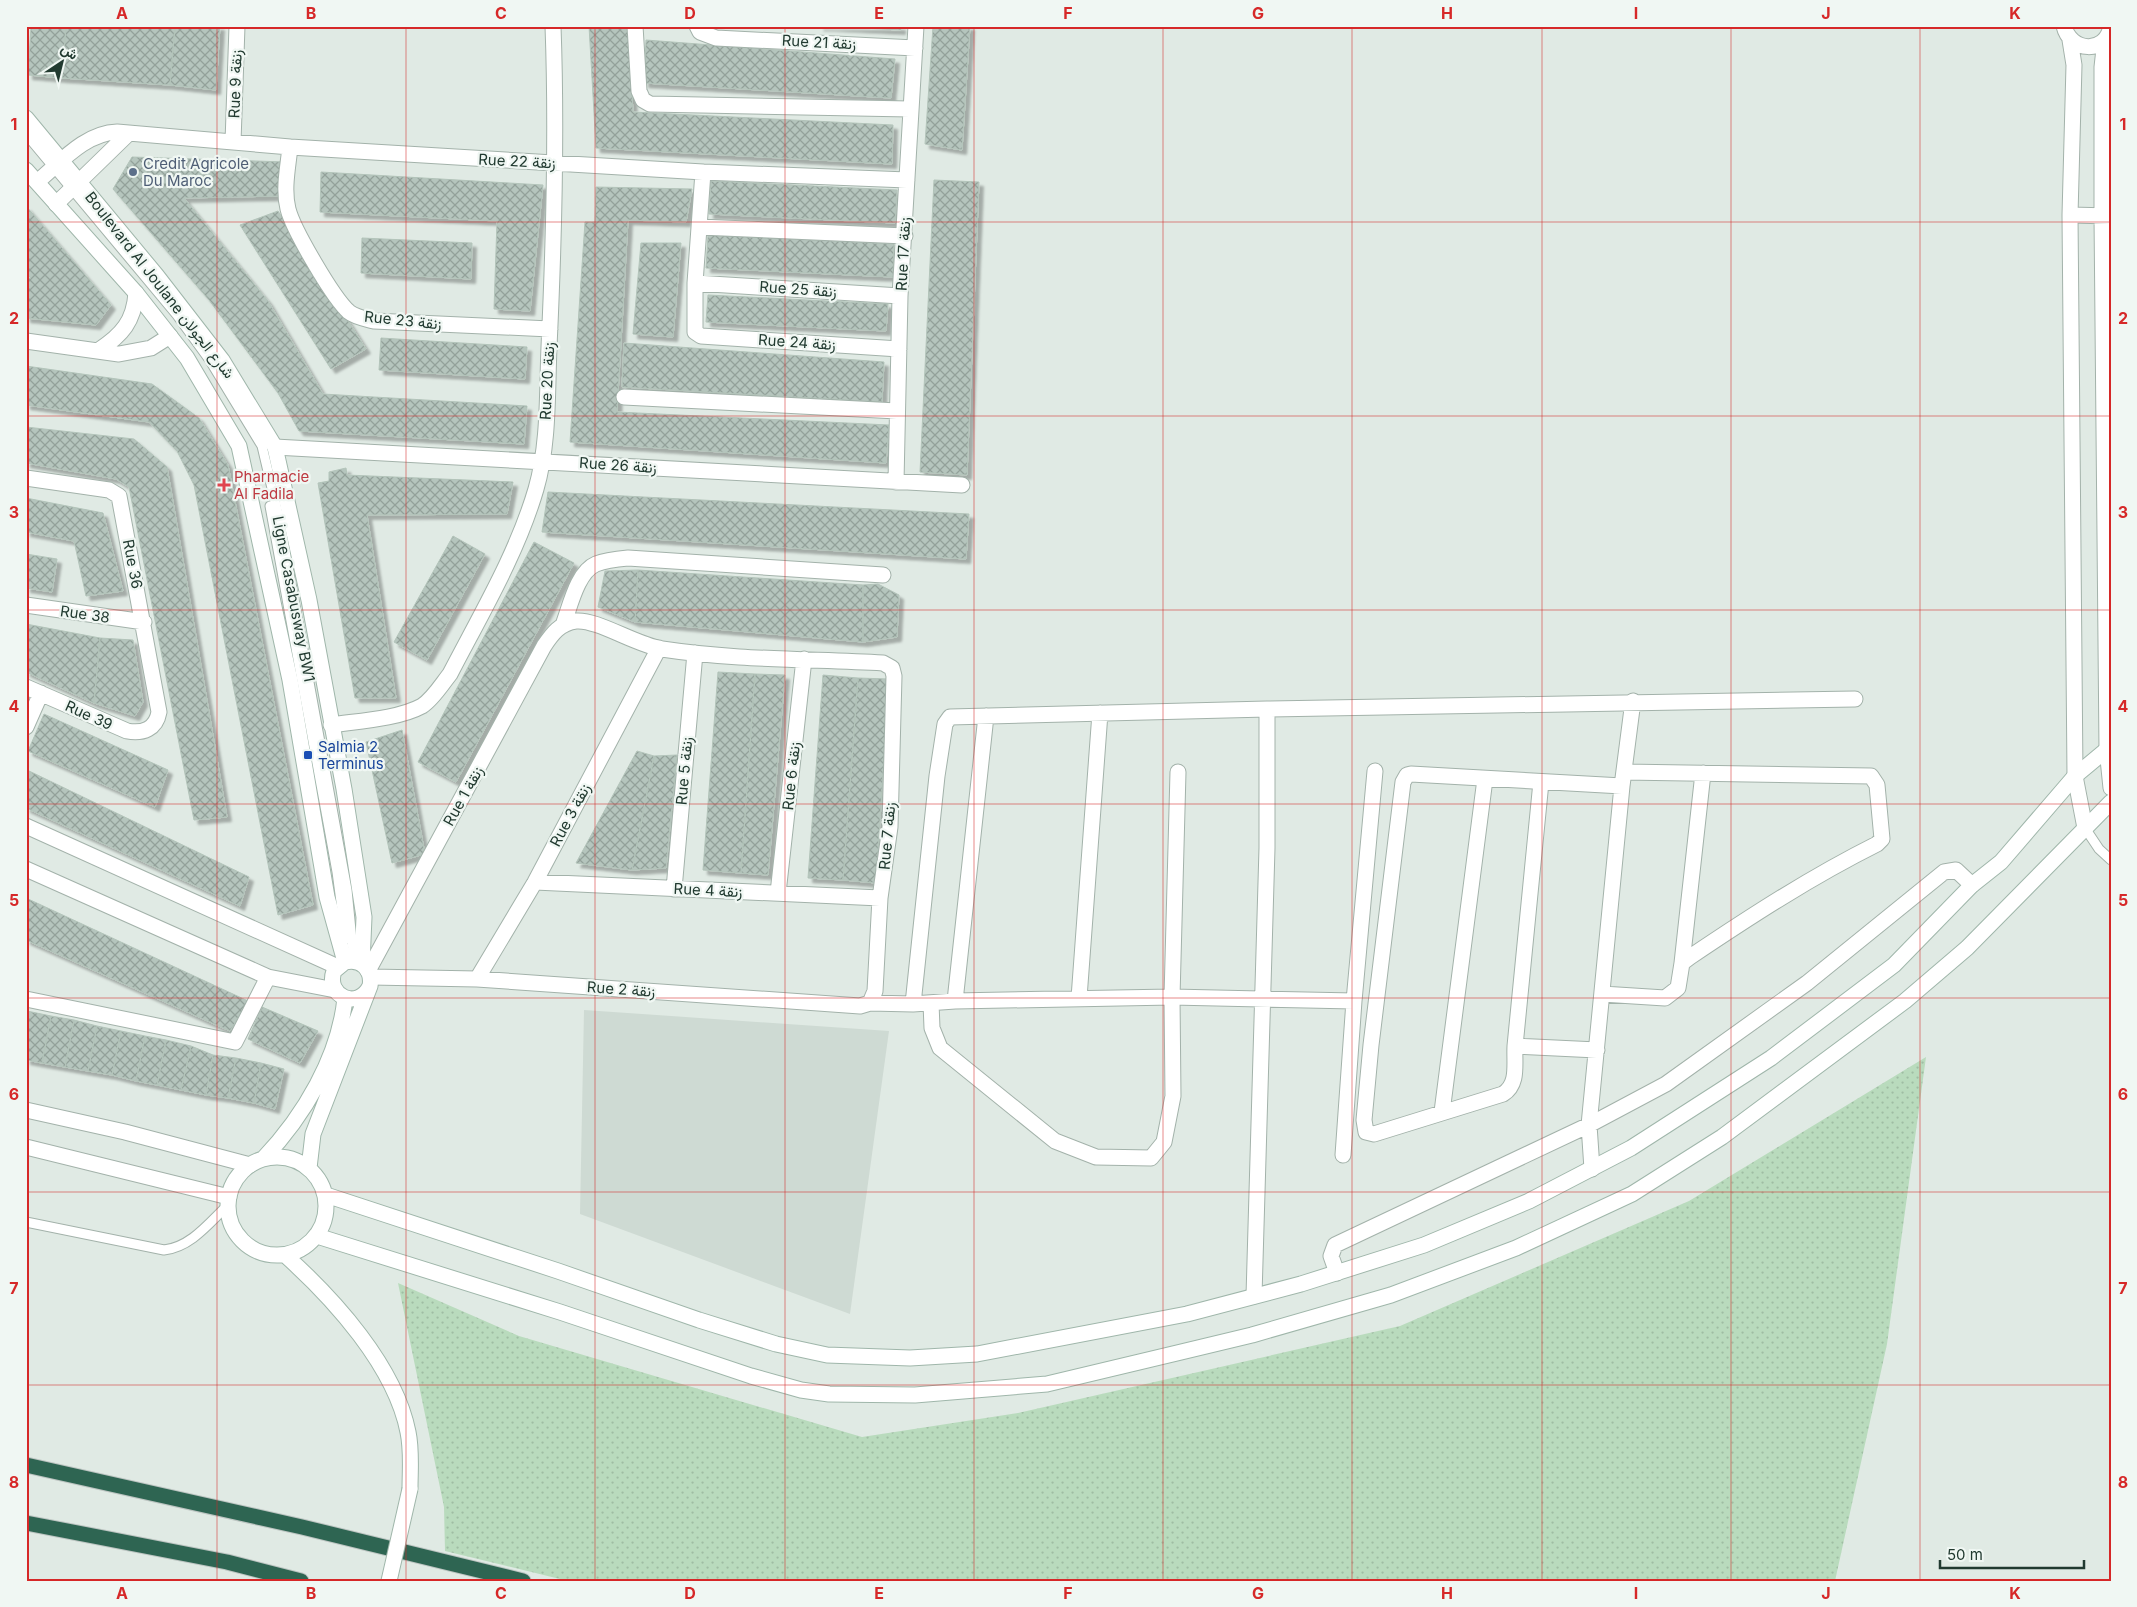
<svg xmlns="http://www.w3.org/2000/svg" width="2137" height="1607" font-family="Inter,Vazirmatn,sans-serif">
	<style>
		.built { fill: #cedad3 }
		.grass { fill: url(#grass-dots) }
		.building { fill: url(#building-cross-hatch); stroke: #b3c4ba; filter: url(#shadow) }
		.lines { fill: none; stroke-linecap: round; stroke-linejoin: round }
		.lane-casing { stroke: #a3b2aa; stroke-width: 11 }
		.street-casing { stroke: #a3b2aa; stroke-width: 17 }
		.secondary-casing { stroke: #9fb6aa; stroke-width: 17 }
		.highway-casing { stroke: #bcc4c1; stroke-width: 17 }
		.lane { stroke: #fff; stroke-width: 9 }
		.street { stroke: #fff; stroke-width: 15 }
		.secondary { stroke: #fff; stroke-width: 15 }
		.highway { stroke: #2e6552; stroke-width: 15 }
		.secondary-bridge-casing { stroke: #9fb6aa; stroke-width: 17; stroke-linecap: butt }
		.secondary-bridge { stroke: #fff; stroke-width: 15 }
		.grid { fill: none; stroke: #d62828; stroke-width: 1; stroke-opacity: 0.55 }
		.service-dot { fill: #5c6f8a; stroke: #f0f7f3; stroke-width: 2 }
		.health-dot { fill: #e0444e; stroke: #f0f7f3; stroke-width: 2 }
		.transit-dot { fill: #1a4fb4; stroke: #f0f7f3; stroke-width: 2 }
		.labels { text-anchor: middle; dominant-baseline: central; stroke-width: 4.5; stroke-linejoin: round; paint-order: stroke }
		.street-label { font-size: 15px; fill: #213a30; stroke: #f0f7f3 }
		.service-label { font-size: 15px; fill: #4e5e75; stroke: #f0f7f3; text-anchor: start }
		.health-label { font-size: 15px; fill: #be3a42; stroke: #f0f7f3; text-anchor: start }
		.transit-label { font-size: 15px; fill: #164399; stroke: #f0f7f3; text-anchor: start }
		.neatline { fill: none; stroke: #d62828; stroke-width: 2 }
		.grid-label { font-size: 16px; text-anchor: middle; font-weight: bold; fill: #d62828 }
	</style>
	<defs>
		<pattern id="grass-dots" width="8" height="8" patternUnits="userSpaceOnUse" patternTransform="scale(1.25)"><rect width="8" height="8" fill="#b9dbbd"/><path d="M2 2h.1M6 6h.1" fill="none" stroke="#9fbda3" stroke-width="1.8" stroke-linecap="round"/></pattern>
		<pattern id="building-cross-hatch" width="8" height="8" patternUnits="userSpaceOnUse" patternTransform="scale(1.25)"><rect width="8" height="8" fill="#b5c5bd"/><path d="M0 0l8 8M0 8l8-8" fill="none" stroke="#93a19a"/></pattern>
		<filter id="shadow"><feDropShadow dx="4.5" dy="4.5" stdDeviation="1" flood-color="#0004"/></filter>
	</defs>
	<rect width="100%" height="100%" fill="#e0eae4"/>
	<path class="built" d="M 584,1010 L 889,1031 L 850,1314 L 580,1214 Z"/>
	<path class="grass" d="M 1926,1057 L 1887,1344 L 1835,1581 L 568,1581 L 445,1551 L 444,1507 L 398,1283 L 519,1336 L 862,1437 L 1018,1413 L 1400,1326 L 1689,1201 Z"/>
	<path class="building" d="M 31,26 L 66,26 L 62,78 L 28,75 Z
		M 66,26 L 175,26 L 170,85 L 62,78 Z
		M 175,26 L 220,26 L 216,90 L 170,85 Z
		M 589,26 L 628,26 L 633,112 L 893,125 L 892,164 L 596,148 Z
		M 819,26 L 901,26 L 901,30 Z
		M 933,26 L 970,26 L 962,150 L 925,144 Z
		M 646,40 L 895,59 L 891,98 L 644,83 Z
		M 132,157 L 286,162 L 281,196 L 184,198 L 268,301 L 323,394 L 527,406 L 524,444 L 299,431 L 278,393 L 209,300 L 113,189 Z
		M 321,172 L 543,185 L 530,311 L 494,309 L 497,221 L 320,212 Z
		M 934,180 L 979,182 L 967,475 L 920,472 Z
		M 711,181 L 897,190 L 895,223 L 709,214 Z
		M 596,187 L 692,189 L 686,222 L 628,220 L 617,412 L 889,425 L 886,463 L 570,442 L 585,222 L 595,222 Z
		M 26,206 L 111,305 L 96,325 L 26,318 L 26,278 L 31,278 L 26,273 Z
		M 278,211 L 366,349 L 331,369 L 240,225 Z
		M 708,235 L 894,244 L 893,277 L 706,268 Z
		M 362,238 L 472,243 L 471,279 L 361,273 Z
		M 641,243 L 681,243 L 673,337 L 633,334 Z
		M 708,295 L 888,304 L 886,331 L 706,322 Z
		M 381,338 L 527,347 L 525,379 L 379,370 Z
		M 624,343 L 884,362 L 882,402 L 622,387 Z
		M 26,366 L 152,384 L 199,418 L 228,465 L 313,905 L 278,915 L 194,485 L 177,451 L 149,422 L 26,405 Z
		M 26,427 L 134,439 L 167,467 L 227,817 L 194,820 L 129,487 L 116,479 L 26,463 Z
		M 346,468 L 347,475 L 513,482 L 507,514 L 367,515 L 396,698 L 355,698 L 318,483 L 329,481 L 329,472 Z
		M 548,492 L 969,514 L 966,559 L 542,532 Z
		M 26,498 L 103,513 L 123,591 L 86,596 L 74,541 L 26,532 Z
		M 453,536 L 485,554 L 427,660 L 394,642 Z
		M 534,542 L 574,563 L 456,782 L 418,762 Z
		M 26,554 L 57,559 L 52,592 L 26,588 Z
		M 638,570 L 863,585 L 863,642 L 635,622 Z
		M 638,570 L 635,622 L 598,607 L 605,571 Z
		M 878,584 L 899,595 L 897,637 L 863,642 L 863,585 Z
		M 26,624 L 100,638 L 94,703 L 26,672 Z
		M 100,638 L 133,640 L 143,702 L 135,716 L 94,703 Z
		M 718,672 L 755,674 L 741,873 L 703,870 Z
		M 755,674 L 785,675 L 768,875 L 741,873 Z
		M 823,675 L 858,678 L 843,880 L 808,878 Z
		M 858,678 L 889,679 L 876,883 L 843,880 Z
		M 44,714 L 168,770 L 155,807 L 28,751 Z
		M 402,730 L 425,854 L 392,863 L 366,742 Z
		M 637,751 L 654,756 L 632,870 L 576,863 Z
		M 677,755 L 666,868 L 632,870 L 654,756 Z
		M 27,770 L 249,877 L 240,906 L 26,808 Z
		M 26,898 L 248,1001 L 230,1031 L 26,940 Z
		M 262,1007 L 318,1031 L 300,1063 L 248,1039 Z
		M 27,1011 L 51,1016 L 42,1063 L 26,1060 Z
		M 51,1016 L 74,1020 L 65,1067 L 42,1063 Z
		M 74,1020 L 97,1026 L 88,1071 L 65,1067 Z
		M 97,1026 L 121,1031 L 112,1075 L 88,1071 Z
		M 121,1031 L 145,1036 L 136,1081 L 112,1075 Z
		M 145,1036 L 166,1040 L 157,1085 L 136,1081 Z
		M 166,1040 L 191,1046 L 181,1090 L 157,1085 Z
		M 191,1046 L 213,1055 L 206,1095 L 181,1090 Z
		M 213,1055 L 236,1058 L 228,1098 L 206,1095 Z
		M 236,1058 L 261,1063 L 254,1103 L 228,1098 Z
		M 261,1063 L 284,1069 L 275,1109 L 254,1103 Z"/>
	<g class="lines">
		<g class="lane-casing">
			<path id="lane" d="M 26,134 L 177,315 L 209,359 L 262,446 L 279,518 L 347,890 L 354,961
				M 270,506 L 337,872 L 346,939
				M 2085,828 L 2099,849 L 2111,860
				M 26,1222 L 164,1250 C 191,1247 209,1223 228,1205"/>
		</g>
		<g class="street-casing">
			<path id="street" d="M 635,26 L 639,91 L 643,100 L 650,104 L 910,109
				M 697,26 L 700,32 L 716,38 L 915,48
				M 2064,26 C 2070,52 2106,55 2111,26
				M 2070,40 L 2074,65 L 2070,215 L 2075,776 L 2085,828
				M 2105,40 L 2102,67 L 2102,216 L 2107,749 L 2111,788
				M 233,142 L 237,26
				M 290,147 C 288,167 283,189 288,209 C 293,229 333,298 349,312 C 355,317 366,319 374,321 L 550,329
				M 703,172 L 695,283 L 695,332 L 701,336 L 899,349
				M 37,182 C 61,162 85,133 117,132 L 290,147 L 703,172 L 907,180
				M 56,204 L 128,134
				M 2070,215 L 2111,216
				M 700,227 L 905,236
				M 695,283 L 900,296
				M 26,341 L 119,354 L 151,348 L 170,336
				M 99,350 C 122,335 134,321 136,293
				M 624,397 L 897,411
				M 275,447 L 962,485
				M 26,478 L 109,490 L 119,496 L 159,712 C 156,729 143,734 127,731 L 26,687
				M 896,482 L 900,296 L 916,26
				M 26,605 L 144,622
				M 563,625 C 570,607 577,572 596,564 C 606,560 617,559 628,558 L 883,575
				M 1267,709 L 1855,699
				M 331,725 C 358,721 398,719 422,706 C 433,699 442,684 450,674 C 481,614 517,554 536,489 C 549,444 547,394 549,347 C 554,240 557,133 553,26
				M 26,727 L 41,693
				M 1541,782 L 1515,1046 C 1514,1064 1519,1084 1503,1094 L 1374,1134 L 1366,1132 L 1364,1120 L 1371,1045 L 1403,782 L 1407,775 L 1411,774 L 1622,786
				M 26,826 L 338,967
				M 26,869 L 268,977 L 335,990
				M 535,882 L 880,898
				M 674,889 L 695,653
				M 778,893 L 804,659
				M 1682,963 L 1703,773
				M 368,971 L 544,646 C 552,634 560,623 576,621 C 597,619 636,645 662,649 C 734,660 810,659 883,663 L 892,668 L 894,676 L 890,827 L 880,898 L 875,991 L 870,1003
				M 371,977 L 477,979 L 860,1006 L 870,1003 L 913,1004 L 955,1001 L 1172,997 L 1354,1001 L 1375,771
				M 477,979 L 535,882 L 659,648
				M 1602,994 L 1665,998 L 1678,988 L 1682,963 L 1690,957 C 1751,916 1811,877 1877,844 L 1882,839 L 1877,785 L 1871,776 L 1624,772
				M 1079,998 L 1100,713
				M 26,999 L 235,1042 L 268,977
				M 955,1001 L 986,716
				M 931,1003 L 932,1028 L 940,1048 L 1055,1141 L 1096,1157 L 1151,1158 L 1164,1142 L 1173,1096 L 1172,997 L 1178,772
				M 913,1004 L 937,776 L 945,724 L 950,717 L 1267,709 L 1267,848 L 1254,1296
				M 1515,1046 L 1597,1050
				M 26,1110 L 125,1132 L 250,1165
				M 1442,1112 L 1485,779
				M 26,1147 L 229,1197
				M 1343,1155 L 1354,1001
				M 1592,1169 L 1589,1125 L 1622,786 L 1633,701
				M 1337,1273 L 1331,1256 L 1335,1245 L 1589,1125 L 1666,1084 L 1807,983 L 1944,872 L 1956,870 L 1972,885"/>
		</g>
		<g class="secondary-casing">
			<path id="secondary" d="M 26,118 L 157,276 L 222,360 L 275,447 L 309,600 L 344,789 L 364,917 L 362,964
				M 26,170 L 136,293 L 187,358 L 239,446 L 290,680 L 327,897 L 345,962
				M228 1206a49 49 0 1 1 98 0a49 49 0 1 1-98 0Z
				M 263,1159 C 304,1116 339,1057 345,998
				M 309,1168 L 313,1134 L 370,986 C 373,970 361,958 345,962 L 334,971 C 325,996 358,1011 370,986
				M 326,1195 L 558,1271 L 699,1320 L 776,1344 L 827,1355 L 910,1358 L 977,1354 L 1187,1314 L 1301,1284 L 1424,1245 L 1529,1201 L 1631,1148 L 1771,1058 L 1894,965 L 1972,885 L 2001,862 L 2075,776 L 2111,746
				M 317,1236 L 560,1312 L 751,1376 L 801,1390 L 829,1394 L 915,1395 L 1047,1384 L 1177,1353 L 1252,1335 L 1391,1295 L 1516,1248 L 1632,1194 L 1722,1137 L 1905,1001 L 1967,948 L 2111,802
				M 285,1255 C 334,1299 395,1366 408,1432 C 412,1451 410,1470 410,1489"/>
		</g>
		<g class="highway-casing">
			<path id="highway" d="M 26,1465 L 302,1527 L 523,1581
				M 26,1523 L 227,1562 L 301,1581"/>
		</g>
		<use href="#lane" class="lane"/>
		<use href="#street" class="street"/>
		<use href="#secondary" class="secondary"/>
		<use href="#highway" class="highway"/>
		<g class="secondary-bridge-casing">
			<path id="secondary-bridge" d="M 389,1581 L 410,1489"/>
		</g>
		<use href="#secondary-bridge" class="secondary-bridge"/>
	</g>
	<path class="grid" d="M 217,26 L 217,1581M 406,26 L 406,1581M 595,26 L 595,1581M 785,26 L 785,1581M 974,26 L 974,1581M 1163,26 L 1163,1581M 1352,26 L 1352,1581M 1542,26 L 1542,1581M 1731,26 L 1731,1581M 1920,26 L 1920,1581M 26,222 L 2111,222M 26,416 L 2111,416M 26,610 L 2111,610M 26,804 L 2111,804M 26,998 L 2111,998M 26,1192 L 2111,1192M 26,1385 L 2111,1385"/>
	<circle class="service-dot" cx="133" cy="172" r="5"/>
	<path class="health-dot" d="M221.5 477.5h5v5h5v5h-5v5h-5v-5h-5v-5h5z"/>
	<rect class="transit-dot" x="303" y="750" width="10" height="10" rx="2.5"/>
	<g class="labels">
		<g class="street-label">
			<text transform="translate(819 42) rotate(3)">Rue 21 زنقة</text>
			<text transform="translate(235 84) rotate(-88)">Rue 9 زنقة</text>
			<text transform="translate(517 161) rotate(3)">Rue 22 زنقة</text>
			<text transform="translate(903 254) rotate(-87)">Rue 17 زنقة</text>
			<text transform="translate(160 285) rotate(52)">Boulevard Al Joulane شارع الجولان</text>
			<text transform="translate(798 289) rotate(4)">Rue 25 زنقة</text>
			<text transform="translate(403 320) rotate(6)">Rue 23 زنقة</text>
			<text transform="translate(797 342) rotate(4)">Rue 24 زنقة</text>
			<text transform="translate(547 381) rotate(-87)">Rue 20 زنقة</text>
			<text transform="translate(618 465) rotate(4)">Rue 26 زنقة</text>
			<text transform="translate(133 564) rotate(79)">Rue 36</text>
			<text transform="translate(294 599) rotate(79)">Ligne Casabusway BW1</text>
			<text transform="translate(85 614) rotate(8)">Rue 38</text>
			<text transform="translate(89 715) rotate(24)">Rue 39</text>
			<text transform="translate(684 771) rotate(-85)">Rue 5 زنقة</text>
			<text transform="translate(791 776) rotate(-84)">Rue 6 زنقة</text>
			<text transform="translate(463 796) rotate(-61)">Rue 1 زنقة</text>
			<text transform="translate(570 815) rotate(-62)">Rue 3 زنقة</text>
			<text transform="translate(887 836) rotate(-85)">Rue 7 زنقة</text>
			<text transform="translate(708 890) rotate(3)">Rue 4 زنقة</text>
			<text transform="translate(621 989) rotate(4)">Rue 2 زنقة</text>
		</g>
		<g class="service-label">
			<text x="143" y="163">Credit Agricole<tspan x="143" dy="17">Du Maroc</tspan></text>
		</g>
		<g class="health-label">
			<text x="234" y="476">Pharmacie<tspan x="234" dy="17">Al Fadila</tspan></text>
		</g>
		<g class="transit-label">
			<text x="318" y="746">Salmia 2<tspan x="318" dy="17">Terminus</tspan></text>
		</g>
	</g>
	<rect width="2137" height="1607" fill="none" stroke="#f0f7f3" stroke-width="55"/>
	<g transform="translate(62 62) rotate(35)" stroke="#f0f7f3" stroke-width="4" paint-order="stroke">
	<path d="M0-4L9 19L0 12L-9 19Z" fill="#213a30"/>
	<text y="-8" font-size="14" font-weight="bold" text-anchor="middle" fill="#213a30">ش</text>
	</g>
	<path d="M1940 1560v8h144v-8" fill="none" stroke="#213a30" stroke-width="2.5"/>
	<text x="1947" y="1560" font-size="15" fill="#213a30" stroke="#f0f7f3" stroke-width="4" paint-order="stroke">50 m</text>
	<rect x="28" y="28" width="2082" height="1552" class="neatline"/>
	<g class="grid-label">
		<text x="122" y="19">A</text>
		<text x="311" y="19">B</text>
		<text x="501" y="19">C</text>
		<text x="690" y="19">D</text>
		<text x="879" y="19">E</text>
		<text x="1068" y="19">F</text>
		<text x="1258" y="19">G</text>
		<text x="1447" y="19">H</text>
		<text x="1636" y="19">I</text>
		<text x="1826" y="19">J</text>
		<text x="2015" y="19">K</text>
		<text x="14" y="130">1</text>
		<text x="2123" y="130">1</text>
		<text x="14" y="324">2</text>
		<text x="2123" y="324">2</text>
		<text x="14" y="518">3</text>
		<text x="2123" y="518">3</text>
		<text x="14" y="712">4</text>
		<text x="2123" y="712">4</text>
		<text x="14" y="906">5</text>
		<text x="2123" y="906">5</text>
		<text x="14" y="1100">6</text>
		<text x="2123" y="1100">6</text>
		<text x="14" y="1294">7</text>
		<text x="2123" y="1294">7</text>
		<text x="14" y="1488">8</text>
		<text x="2123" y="1488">8</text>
		<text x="122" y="1599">A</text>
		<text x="311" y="1599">B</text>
		<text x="501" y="1599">C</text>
		<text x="690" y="1599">D</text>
		<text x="879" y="1599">E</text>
		<text x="1068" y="1599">F</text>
		<text x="1258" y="1599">G</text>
		<text x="1447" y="1599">H</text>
		<text x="1636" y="1599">I</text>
		<text x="1826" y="1599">J</text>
		<text x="2015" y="1599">K</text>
	</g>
</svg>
